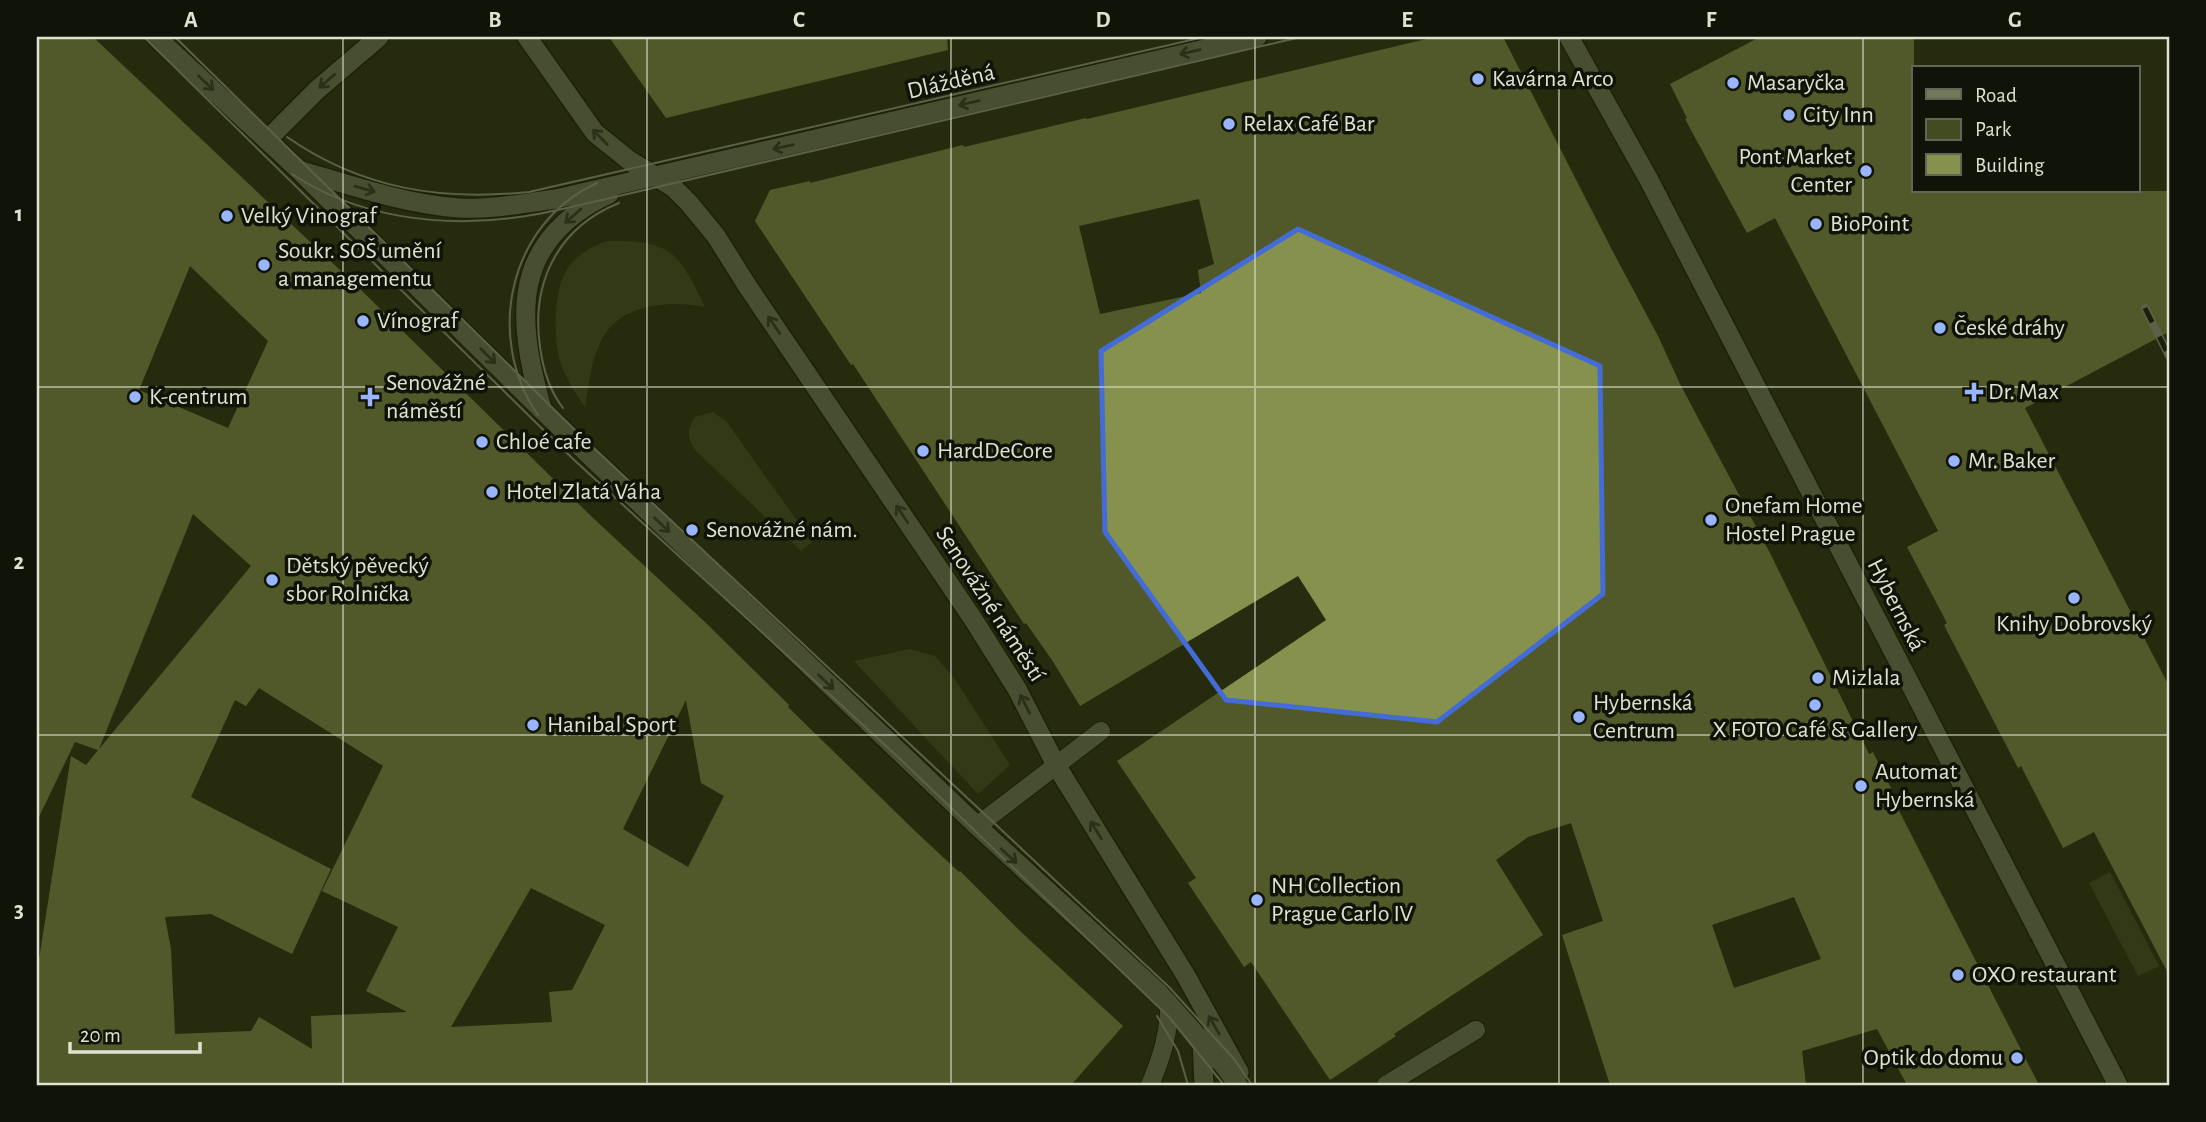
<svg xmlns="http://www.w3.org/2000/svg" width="2206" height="1122" font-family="'Alegreya Sans',sans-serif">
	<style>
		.green { fill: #444b20 }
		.building { fill: #85914c; fill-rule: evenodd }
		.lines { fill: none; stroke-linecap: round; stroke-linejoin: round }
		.service-casing { stroke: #101400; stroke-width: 20 }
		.minor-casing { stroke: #101400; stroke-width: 22 }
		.service { stroke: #72795a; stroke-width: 18 }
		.minor { stroke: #72795a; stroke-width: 19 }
		.tram { stroke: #9da18c; stroke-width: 2 }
		.rail-casing { stroke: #9da18c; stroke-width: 8 }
		.rail { stroke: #101307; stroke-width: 5; stroke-dasharray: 16; stroke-linecap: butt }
		.oneway { stroke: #323724 }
		.marked { fill: none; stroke: #446cd7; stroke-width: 5; stroke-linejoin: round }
		.grid { fill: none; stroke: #dee2d1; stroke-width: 2; stroke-opacity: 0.55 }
		.poi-dot { fill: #99b5fd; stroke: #101307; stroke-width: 2.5 }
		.labels { text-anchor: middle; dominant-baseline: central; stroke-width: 7; stroke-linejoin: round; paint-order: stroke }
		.poi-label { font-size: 24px; fill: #dee2d1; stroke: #101307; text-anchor: start }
		.street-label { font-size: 24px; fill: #dee2d1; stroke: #101307 }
		.neatline { fill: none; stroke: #dee2d1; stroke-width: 2.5 }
		.grid-label { font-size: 23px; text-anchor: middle; font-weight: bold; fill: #dee2d1 }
	</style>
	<rect width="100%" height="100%" fill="#272b0f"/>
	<path class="green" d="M 607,241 C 671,240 678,251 705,307 C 670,300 621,303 602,339 C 591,360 589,384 585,407 C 576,394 567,380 561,364 C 553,341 553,289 568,268 C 578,254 591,247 607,241 Z
		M 713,412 L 726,421 L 812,542 L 801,551 L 695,450 C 687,437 687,431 695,417 Z
		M 910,649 L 935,656 L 954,678 L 1010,765 L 978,794 L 854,661 Z
		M 2110,872 L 2159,966 L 2138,976 L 2089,883 Z"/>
	<path class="building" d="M 37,37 L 93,37 L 358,287 L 592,517 L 707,624 L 789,705 L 788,707 L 915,831 L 959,872 L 960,871 L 1020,931 L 1123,1026 L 1071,1085 L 37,1085 L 37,972 L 71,756 L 86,765 L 98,750 L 75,742 L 37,821 ZM 190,266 L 268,341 L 228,428 L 139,390 ZM 193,514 L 251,566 L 99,749 ZM 259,688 L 383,766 L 322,891 L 398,927 L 366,991 L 407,1012 L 311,1016 L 312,1049 L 259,1017 L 251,1031 L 175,1034 L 171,949 L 165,917 L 211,914 L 292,954 L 331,869 L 191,797 L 235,700 L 246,706 ZM 686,700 L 701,783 L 724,796 L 688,867 L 623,829 ZM 531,888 L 605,925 L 572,990 L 549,992 L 552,1022 L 451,1027 Z
		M 609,37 L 947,37 L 948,50 L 666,118 Z
		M 1435,37 L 1503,37 L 1612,250 L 1658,336 L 1680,384 L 1771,555 L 1869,754 L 1873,752 L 1894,794 L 1891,795 L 2039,1085 L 1907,1085 L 1877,1029 L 1802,1051 L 1806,1085 L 1610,1085 L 1562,935 L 1603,921 L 1571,823 L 1528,837 L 1496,860 L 1543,935 L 1394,1034 L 1396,1036 L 1330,1080 L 1251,962 L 1244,967 L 1188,883 L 1196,878 L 1117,761 L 1326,620 L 1298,576 L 1080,706 L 1052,660 L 1026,623 L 1024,624 L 876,399 L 853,364 L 851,365 L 755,221 L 770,190 L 810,181 L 810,183 L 963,145 L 964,147 L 1086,118 L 1087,119 ZM 1199,199 L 1214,264 L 1198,270 L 1201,293 L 1100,314 L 1079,226 ZM 1794,897 L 1821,959 L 1734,988 L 1712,925 Z
		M 1760,37 L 1914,37 L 1914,191 L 2169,191 L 2169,332 L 2025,408 L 2169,686 L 2169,975 L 2094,832 L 2063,848 L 2021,766 L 2018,768 L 1944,625 L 1947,623 L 1907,547 L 1938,531 L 1775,218 L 1747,233 L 1685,119 L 1687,118 L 1670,84 Z"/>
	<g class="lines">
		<g class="service-casing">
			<path id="service" d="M 977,826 L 1101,731
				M 1150,1085 C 1161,1059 1170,1032 1169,1003
				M 1386,1085 L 1476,1030"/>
		</g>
		<g class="minor-casing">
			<path id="minor" d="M 156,37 L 299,170 L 542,410 L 977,826 L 1159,993 L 1226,1068 L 1238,1085
				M 527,37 L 595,133 L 630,161 L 673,187 L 689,203 L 716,236 L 748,287 L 973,619 L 1017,689 L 1056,765 L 1186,976 L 1239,1072
				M 1569,37 L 1649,180 L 2118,1085
				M 267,140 L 318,89 L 379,37
				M 302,171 C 353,186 405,204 459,208 C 491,210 524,203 556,199 L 1257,37
				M 542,409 C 516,317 510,241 609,194
				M 1202,1041 L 1204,1085"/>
		</g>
		<use href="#service" class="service"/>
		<use href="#minor" class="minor"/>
		<path class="tram" d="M 144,37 L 573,459 L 898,757 L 1169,1017 L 1224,1085
			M 175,37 L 580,435 L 1169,987 L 1234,1059 L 1252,1085
			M 1620,37 L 1647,37
			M 287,137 C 362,189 440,201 529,192 L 1204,37
			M 292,174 C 358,218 442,228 519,217 C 544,214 569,207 593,202 L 1301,37
			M 563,408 C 549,390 543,369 540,347 C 531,283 557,228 619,203
			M 538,415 C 484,337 509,223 597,183
			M 1157,1016 L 1178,1051 L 1188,1085"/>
		<g class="rail-casing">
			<path id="rail" d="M 2145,308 L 2169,356"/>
		</g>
		<use href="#rail" class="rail"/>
	</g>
	<defs><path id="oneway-shaft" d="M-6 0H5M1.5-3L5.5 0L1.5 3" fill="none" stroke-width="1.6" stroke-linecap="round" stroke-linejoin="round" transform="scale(1.75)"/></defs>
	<g class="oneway">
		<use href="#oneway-shaft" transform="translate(1190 52) rotate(167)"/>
		<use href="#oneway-shaft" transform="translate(327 81) rotate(139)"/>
		<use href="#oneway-shaft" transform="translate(206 83) rotate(43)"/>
		<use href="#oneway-shaft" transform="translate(969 103) rotate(167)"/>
		<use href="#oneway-shaft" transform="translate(600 137) rotate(-134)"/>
		<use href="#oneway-shaft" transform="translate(783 147) rotate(167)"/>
		<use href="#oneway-shaft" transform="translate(365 189) rotate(16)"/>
		<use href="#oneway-shaft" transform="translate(573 216) rotate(139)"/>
		<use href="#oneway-shaft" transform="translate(774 325) rotate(-124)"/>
		<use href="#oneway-shaft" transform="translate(488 356) rotate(45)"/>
		<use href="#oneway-shaft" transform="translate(902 514) rotate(-124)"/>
		<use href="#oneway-shaft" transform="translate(662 525) rotate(44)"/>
		<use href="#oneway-shaft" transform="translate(826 682) rotate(44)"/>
		<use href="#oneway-shaft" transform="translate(1025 704) rotate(-117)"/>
		<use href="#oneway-shaft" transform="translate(1096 830) rotate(-122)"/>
		<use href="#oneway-shaft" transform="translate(1009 856) rotate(42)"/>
		<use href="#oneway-shaft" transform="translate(1214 1025) rotate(-120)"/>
	</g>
	<path d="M0 0H2206V1122H0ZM 1298,229 L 1600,366 L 1603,594 L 1437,722 L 1226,700 L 1105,532 L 1101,351 Z" fill="#272b0f" fill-opacity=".55" fill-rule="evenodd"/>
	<path class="marked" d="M 1298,229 L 1600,366 L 1603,594 L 1437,722 L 1226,700 L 1105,532 L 1101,351 Z"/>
	<path class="grid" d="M 343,37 L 343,1085M 647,37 L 647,1085M 951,37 L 951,1085M 1255,37 L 1255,1085M 1559,37 L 1559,1085M 1863,37 L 1863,1085M 37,387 L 2169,387M 37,735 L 2169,735"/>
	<g class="poi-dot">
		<circle cx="1478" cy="79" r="7"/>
		<circle cx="1733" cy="83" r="7"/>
		<circle cx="1789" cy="115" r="7"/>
		<circle cx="1229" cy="124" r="7"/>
		<circle cx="1866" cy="171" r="7"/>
		<circle cx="227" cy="216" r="7"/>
		<circle cx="1816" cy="224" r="7"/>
		<circle cx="264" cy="265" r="7"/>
		<circle cx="363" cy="321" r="7"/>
		<circle cx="1940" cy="328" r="7"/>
		<path d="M1970.5 381.5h7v7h7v7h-7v7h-7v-7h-7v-7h7z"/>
		<circle cx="135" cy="397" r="7"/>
		<path d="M366.5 386.5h7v7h7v7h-7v7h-7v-7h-7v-7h7z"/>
		<circle cx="482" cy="442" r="7"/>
		<circle cx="923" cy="451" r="7"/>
		<circle cx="1954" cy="461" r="7"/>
		<circle cx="492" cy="492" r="7"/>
		<circle cx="1711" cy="520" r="7"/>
		<circle cx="692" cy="530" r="7"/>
		<circle cx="272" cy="580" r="7"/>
		<circle cx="2074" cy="598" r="7"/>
		<circle cx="1818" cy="678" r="7"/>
		<circle cx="1815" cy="705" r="7"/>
		<circle cx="1579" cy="717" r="7"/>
		<circle cx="533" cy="725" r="7"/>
		<circle cx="1861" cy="786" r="7"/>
		<circle cx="1257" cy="900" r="7"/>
		<circle cx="1958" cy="975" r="7"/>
		<circle cx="2017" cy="1058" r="7"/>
	</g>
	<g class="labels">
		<g class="poi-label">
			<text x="1492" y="79">Kavárna Arco</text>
			<text x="1747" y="83">Masaryčka</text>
			<text x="1803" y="115">City Inn</text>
			<text x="1243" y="124">Relax Café Bar</text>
			<text x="1852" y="157" text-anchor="end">Pont Market<tspan x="1852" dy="28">Center</tspan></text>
			<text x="241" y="216">Velký Vinograf</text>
			<text x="1830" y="224">BioPoint</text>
			<text x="278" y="251">Soukr. SOŠ umění<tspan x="278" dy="28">a managementu</tspan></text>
			<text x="377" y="321">Vínograf</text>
			<text x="1954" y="328">České dráhy</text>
			<text x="386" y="383">Senovážné<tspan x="386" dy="28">náměstí</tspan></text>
			<text x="1988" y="392">Dr. Max</text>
			<text x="149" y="397">K-centrum</text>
			<text x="496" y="442">Chloé cafe</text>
			<text x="937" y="451">HardDeCore</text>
			<text x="1968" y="461">Mr. Baker</text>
			<text x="506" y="492">Hotel Zlatá Váha</text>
			<text x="1725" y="506">Onefam Home<tspan x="1725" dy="28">Hostel Prague</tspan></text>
			<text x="706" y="530">Senovážné nám.</text>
			<text x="286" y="566">Dětský pěvecký<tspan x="286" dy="28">sbor Rolnička</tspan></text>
			<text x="2074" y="624" text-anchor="middle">Knihy Dobrovský</text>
			<text x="1832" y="678">Mizlala</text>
			<text x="1593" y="703">Hybernská<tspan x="1593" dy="28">Centrum</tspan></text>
			<text x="547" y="725">Hanibal Sport</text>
			<text x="1815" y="730" text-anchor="middle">X FOTO Café &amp; Gallery</text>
			<text x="1875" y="772">Automat<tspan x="1875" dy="28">Hybernská</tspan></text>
			<text x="1271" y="886">NH Collection<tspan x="1271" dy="28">Prague Carlo IV</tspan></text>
			<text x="1972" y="975">OXO restaurant</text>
			<text x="2003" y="1058" text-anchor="end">Optik do domu</text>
		</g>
		<g class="street-label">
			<text transform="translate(951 82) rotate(-13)">Dlážděná</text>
			<text transform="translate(990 604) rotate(57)">Senovážné náměstí</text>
			<text transform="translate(1896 605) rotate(63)">Hybernská</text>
		</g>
	</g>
	<rect width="2206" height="1122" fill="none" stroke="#101307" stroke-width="77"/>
	<rect x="1912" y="66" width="228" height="126" fill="#101307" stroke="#626658" stroke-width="2"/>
	<rect x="1926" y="89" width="35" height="10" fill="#72795a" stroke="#626658" stroke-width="2"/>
	<text x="1975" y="102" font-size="21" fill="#dee2d1">Road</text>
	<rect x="1926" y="119" width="35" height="21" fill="#444b20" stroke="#626658" stroke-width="2"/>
	<text x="1975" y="136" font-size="21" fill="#dee2d1">Park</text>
	<rect x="1926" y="154" width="35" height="21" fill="#85914c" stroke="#626658" stroke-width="2"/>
	<text x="1975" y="172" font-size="21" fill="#dee2d1">Building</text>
	<path d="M70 1042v10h130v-10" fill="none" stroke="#dee2d1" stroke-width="3.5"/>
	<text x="80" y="1042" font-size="21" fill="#dee2d1" stroke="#101307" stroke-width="5" paint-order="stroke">20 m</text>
	<rect x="38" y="38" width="2130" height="1046" class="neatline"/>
	<g class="grid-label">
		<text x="191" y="27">A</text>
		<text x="495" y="27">B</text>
		<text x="799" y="27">C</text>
		<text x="1103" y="27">D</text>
		<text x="1407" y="27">E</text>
		<text x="1711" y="27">F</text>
		<text x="2015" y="27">G</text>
		<text x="19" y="221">1</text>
		<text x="19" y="569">2</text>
		<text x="19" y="917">3</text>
	</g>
</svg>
